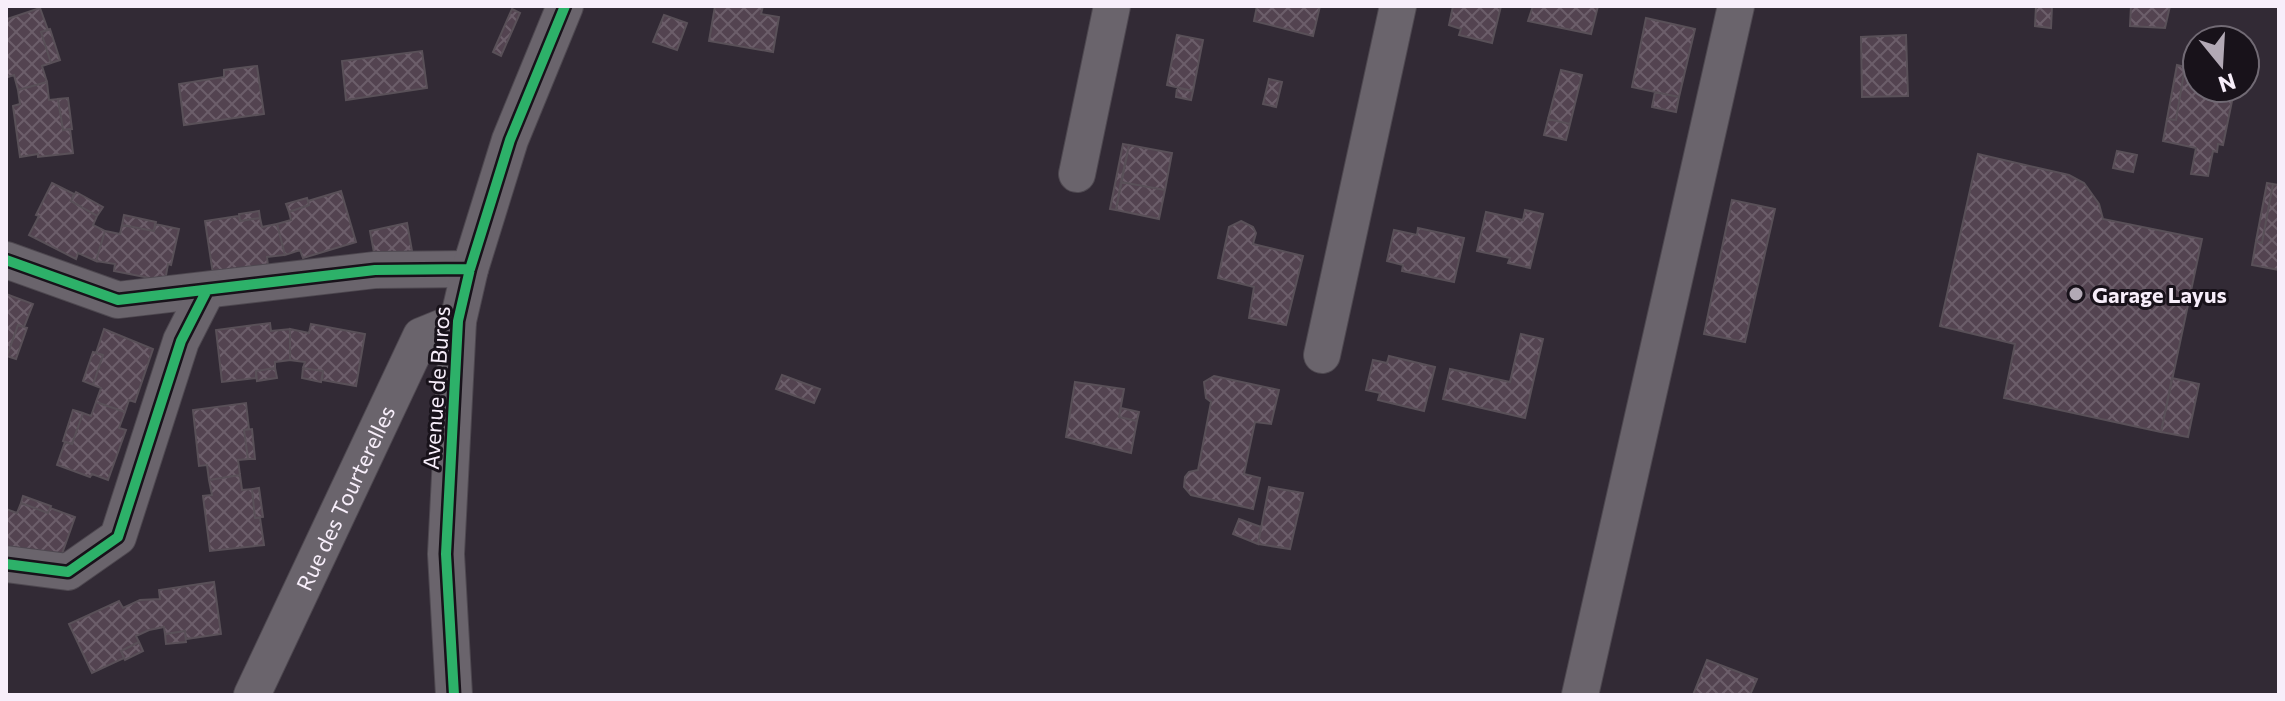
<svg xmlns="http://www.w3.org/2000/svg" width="2285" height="701" font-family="Commissioner,sans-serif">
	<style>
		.building { fill: url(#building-cross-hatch); stroke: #595058; stroke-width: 2 }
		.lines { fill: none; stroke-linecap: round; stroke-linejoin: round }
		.minor-casing { stroke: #4e4850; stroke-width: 38 }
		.minor { stroke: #6a646c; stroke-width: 36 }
		.cycleway-casing { stroke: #18121a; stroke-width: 15 }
		.cycleway { stroke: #2db169; stroke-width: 10 }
		.poi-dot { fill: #b2a9b5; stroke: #18121a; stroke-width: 3 }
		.labels { text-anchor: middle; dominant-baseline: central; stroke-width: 6; stroke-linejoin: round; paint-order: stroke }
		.poi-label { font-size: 22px; font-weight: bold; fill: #f7eefa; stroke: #18121a; text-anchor: start }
		.street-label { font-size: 22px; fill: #f7eefa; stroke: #18121a }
	</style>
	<defs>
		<pattern id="building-cross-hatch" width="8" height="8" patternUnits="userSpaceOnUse" patternTransform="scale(2)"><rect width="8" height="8" fill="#534350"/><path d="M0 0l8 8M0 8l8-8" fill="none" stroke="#6c5e6a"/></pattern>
	</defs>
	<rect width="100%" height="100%" fill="#322a35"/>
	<path class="building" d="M 715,6 L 763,6 L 761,14 L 779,17 L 773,52 L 709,41 Z
		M 1257,6 L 1320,6 L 1313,36 L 1254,21 Z
		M 1453,6 L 1501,6 L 1492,43 L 1459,35 L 1461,29 L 1449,25 Z
		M 1533,6 L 1598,6 L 1591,34 L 1528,21 Z
		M 2036,6 L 2052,6 L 2051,28 L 2035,26 Z
		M 2131,6 L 2170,6 L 2165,28 L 2130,26 Z
		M 40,8 L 48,30 L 41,32 L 51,63 L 42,66 L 47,82 L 18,90 L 14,75 L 8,77 L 6,72 L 6,23 L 7,19 Z
		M 512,9 L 520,13 L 501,56 L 493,52 Z
		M 664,15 L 687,23 L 677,50 L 653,42 Z
		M 1646,18 L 1695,29 L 1679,97 L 1632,87 Z
		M 50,29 L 60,60 L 51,63 L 41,32 Z
		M 1177,35 L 1203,40 L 1193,91 L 1167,85 Z
		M 1906,35 L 1908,96 L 1862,97 L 1861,37 Z
		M 422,51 L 427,88 L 346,100 L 342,61 Z
		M 2177,65 L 2185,67 L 2176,120 L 2167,119 Z
		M 257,66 L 264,114 L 184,125 L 179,84 L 224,77 L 224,70 Z
		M 2185,67 L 2197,68 L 2197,88 L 2228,88 L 2226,100 L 2232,101 L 2223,145 L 2218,144 L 2217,152 L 2213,151 L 2208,176 L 2191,174 L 2196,148 L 2163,141 L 2167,119 L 2176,120 Z
		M 1561,70 L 1582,75 L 1570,124 L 1548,119 Z
		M 1269,79 L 1282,82 L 1276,107 L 1263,104 Z
		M 47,82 L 49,100 L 58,99 L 63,130 L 70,129 L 73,153 L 38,157 L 38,154 L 20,157 L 13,106 L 20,104 L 18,90 Z
		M 1177,88 L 1193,91 L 1191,100 L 1176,97 Z
		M 1655,92 L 1679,97 L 1676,112 L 1652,107 Z
		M 68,98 L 72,129 L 63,130 L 58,99 Z
		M 1548,119 L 1570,124 L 1566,140 L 1544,135 Z
		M 1123,144 L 1129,145 L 1116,210 L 1110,209 Z
		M 1129,145 L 1172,153 L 1165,190 L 1121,182 Z
		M 2117,151 L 2137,155 L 2133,172 L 2113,168 Z
		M 1978,154 L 2069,175 L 2084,183 L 2099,204 L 2103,219 L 2202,239 L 2161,432 L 2004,398 L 2015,344 L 1940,326 Z
		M 1121,182 L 1165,190 L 1159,219 L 1116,210 Z
		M 52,183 L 74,194 L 71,201 L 97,216 L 93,225 L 105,231 L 96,261 L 78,253 L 76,259 L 29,235 L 39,216 L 36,215 Z
		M 2267,183 L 2273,184 L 2262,243 L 2256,241 Z
		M 2273,184 L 2279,185 L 2279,270 L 2252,265 L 2256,241 L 2262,243 Z
		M 341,191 L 356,242 L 303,258 L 300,250 L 285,255 L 277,224 L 291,220 L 289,212 L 309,205 L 308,201 Z
		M 76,192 L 103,207 L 97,216 L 71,201 Z
		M 307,198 L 309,205 L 289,212 L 286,204 Z
		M 1732,200 L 1775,209 L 1745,342 L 1704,334 Z
		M 1525,210 L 1543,214 L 1530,268 L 1508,263 L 1510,258 L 1477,251 L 1486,212 L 1523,220 Z
		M 259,211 L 260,218 L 240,221 L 239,214 Z
		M 124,215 L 156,222 L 154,231 L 122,225 Z
		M 239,216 L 240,221 L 260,218 L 262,227 L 277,224 L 285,255 L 267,257 L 268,266 L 213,274 L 205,221 Z
		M 1241,221 L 1253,227 L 1256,233 L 1253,244 L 1303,256 L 1286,325 L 1249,318 L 1254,287 L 1218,278 L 1229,227 Z
		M 407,223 L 412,251 L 375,258 L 370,231 Z
		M 155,224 L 179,229 L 171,265 L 168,264 L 165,281 L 114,271 L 115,264 L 96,261 L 105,231 L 120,234 L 122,225 L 154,231 Z
		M 1418,228 L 1464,238 L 1454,282 L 1402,271 L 1403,265 L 1387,261 L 1394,230 L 1417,235 Z
		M 6,294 L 33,304 L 24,327 L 18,325 L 7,356 Z
		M 270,323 L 271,331 L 290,329 L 290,360 L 275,362 L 275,368 L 256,371 L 256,378 L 222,382 L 216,330 Z
		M 311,324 L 365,334 L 356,386 L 322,380 L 323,371 L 303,368 L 305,362 L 290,360 L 290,329 L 309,333 Z
		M 18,325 L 27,328 L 16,359 L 7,356 Z
		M 104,329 L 153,349 L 135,402 L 129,400 L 125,412 L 96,402 L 101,388 L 93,385 L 103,355 L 96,353 Z
		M 1521,334 L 1543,339 L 1525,418 L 1443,399 L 1450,369 L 1510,382 Z
		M 93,352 L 103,355 L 93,385 L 83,381 Z
		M 1389,356 L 1435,367 L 1424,411 L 1378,400 L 1380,393 L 1366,390 L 1373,360 L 1387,363 Z
		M 275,368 L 277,378 L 257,381 L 256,371 Z
		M 303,368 L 323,371 L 321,382 L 302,378 Z
		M 782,375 L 820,389 L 814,403 L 776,389 Z
		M 1214,376 L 1279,390 L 1271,424 L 1255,422 L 1244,474 L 1260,478 L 1253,509 L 1191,495 L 1184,487 L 1185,477 L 1189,472 L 1198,470 L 1211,402 L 1206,398 L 1204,382 Z
		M 2172,378 L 2199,384 L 2188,437 L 2161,432 Z
		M 1075,382 L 1124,389 L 1119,417 L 1137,421 L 1131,453 L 1066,437 Z
		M 96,402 L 125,412 L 119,428 L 126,430 L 108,480 L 92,474 L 90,477 L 57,465 L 65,442 L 72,444 L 83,413 L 91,416 Z
		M 246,403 L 249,429 L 244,430 L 248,459 L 238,460 L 240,475 L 209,480 L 207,465 L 199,466 L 193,410 Z
		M 1121,408 L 1139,412 L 1137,421 L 1119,417 Z
		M 73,410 L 83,413 L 72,444 L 63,441 Z
		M 252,429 L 255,459 L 248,459 L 244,430 Z
		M 240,475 L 242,490 L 252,489 L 255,518 L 260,518 L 264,545 L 210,551 L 203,496 L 212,495 L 209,480 Z
		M 1269,487 L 1303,493 L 1290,549 L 1258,544 Z
		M 259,488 L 263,517 L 255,518 L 252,489 Z
		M 23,496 L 51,506 L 48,513 L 21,503 Z
		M 21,503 L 48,513 L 50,508 L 75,517 L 57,568 L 6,550 L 6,509 L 17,513 Z
		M 1239,519 L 1261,527 L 1258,544 L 1233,534 Z
		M 214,582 L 221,634 L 186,639 L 185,631 L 165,634 L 164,627 L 149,630 L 136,636 L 139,642 L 121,651 L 124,658 L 92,673 L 69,624 L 119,601 L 123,608 L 140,600 L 160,599 L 159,590 Z
		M 185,631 L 186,642 L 166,644 L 165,634 Z
		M 139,642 L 143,651 L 125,660 L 121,651 Z
		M 1707,660 L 1757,679 L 1750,695 L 1693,695 Z"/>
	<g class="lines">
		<g class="minor-casing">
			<g id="minor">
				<path d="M 1077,174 L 1112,6"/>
				<path d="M 6,260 L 118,300 L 375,270 L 470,269"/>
				<path d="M 1322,355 L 1398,6"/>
				<path d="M 6,564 L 68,572 L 118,537 L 181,341 L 207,290"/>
				<path id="s1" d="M 252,695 L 421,336 L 458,321"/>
				<path d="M 454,695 L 446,554 L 458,321 L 470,269 L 510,140 L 565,6"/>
				<path d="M 1580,695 L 1736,6"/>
			</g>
		</g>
		<use href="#minor" class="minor"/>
		<g class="cycleway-casing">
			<path id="cycleway" d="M 6,260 L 118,300 L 375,270 L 470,269
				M 6,564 L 68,572 L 118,537 L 181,341 L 207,290
				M 454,695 L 446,554 L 458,321 L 470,269 L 510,140 L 565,6"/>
		</g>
		<use href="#cycleway" class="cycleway"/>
	</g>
	<circle class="poi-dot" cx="2076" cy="294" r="8"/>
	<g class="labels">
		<g class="poi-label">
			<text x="2092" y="294">Garage Layus</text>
		</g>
		<g class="street-label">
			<text transform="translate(436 388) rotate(-86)">Avenue de Buros</text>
			<text stroke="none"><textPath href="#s1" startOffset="218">Rue des Tourterelles</textPath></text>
		</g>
	</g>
	<rect width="2285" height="701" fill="none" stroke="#f7eefa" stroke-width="16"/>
	<g transform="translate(2221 64) rotate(162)"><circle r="38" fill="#18121a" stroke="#716a74" stroke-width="2"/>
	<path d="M0-6L14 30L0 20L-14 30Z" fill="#b2a9b5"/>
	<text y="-12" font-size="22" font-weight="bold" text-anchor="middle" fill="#f7eefa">N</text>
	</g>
</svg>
